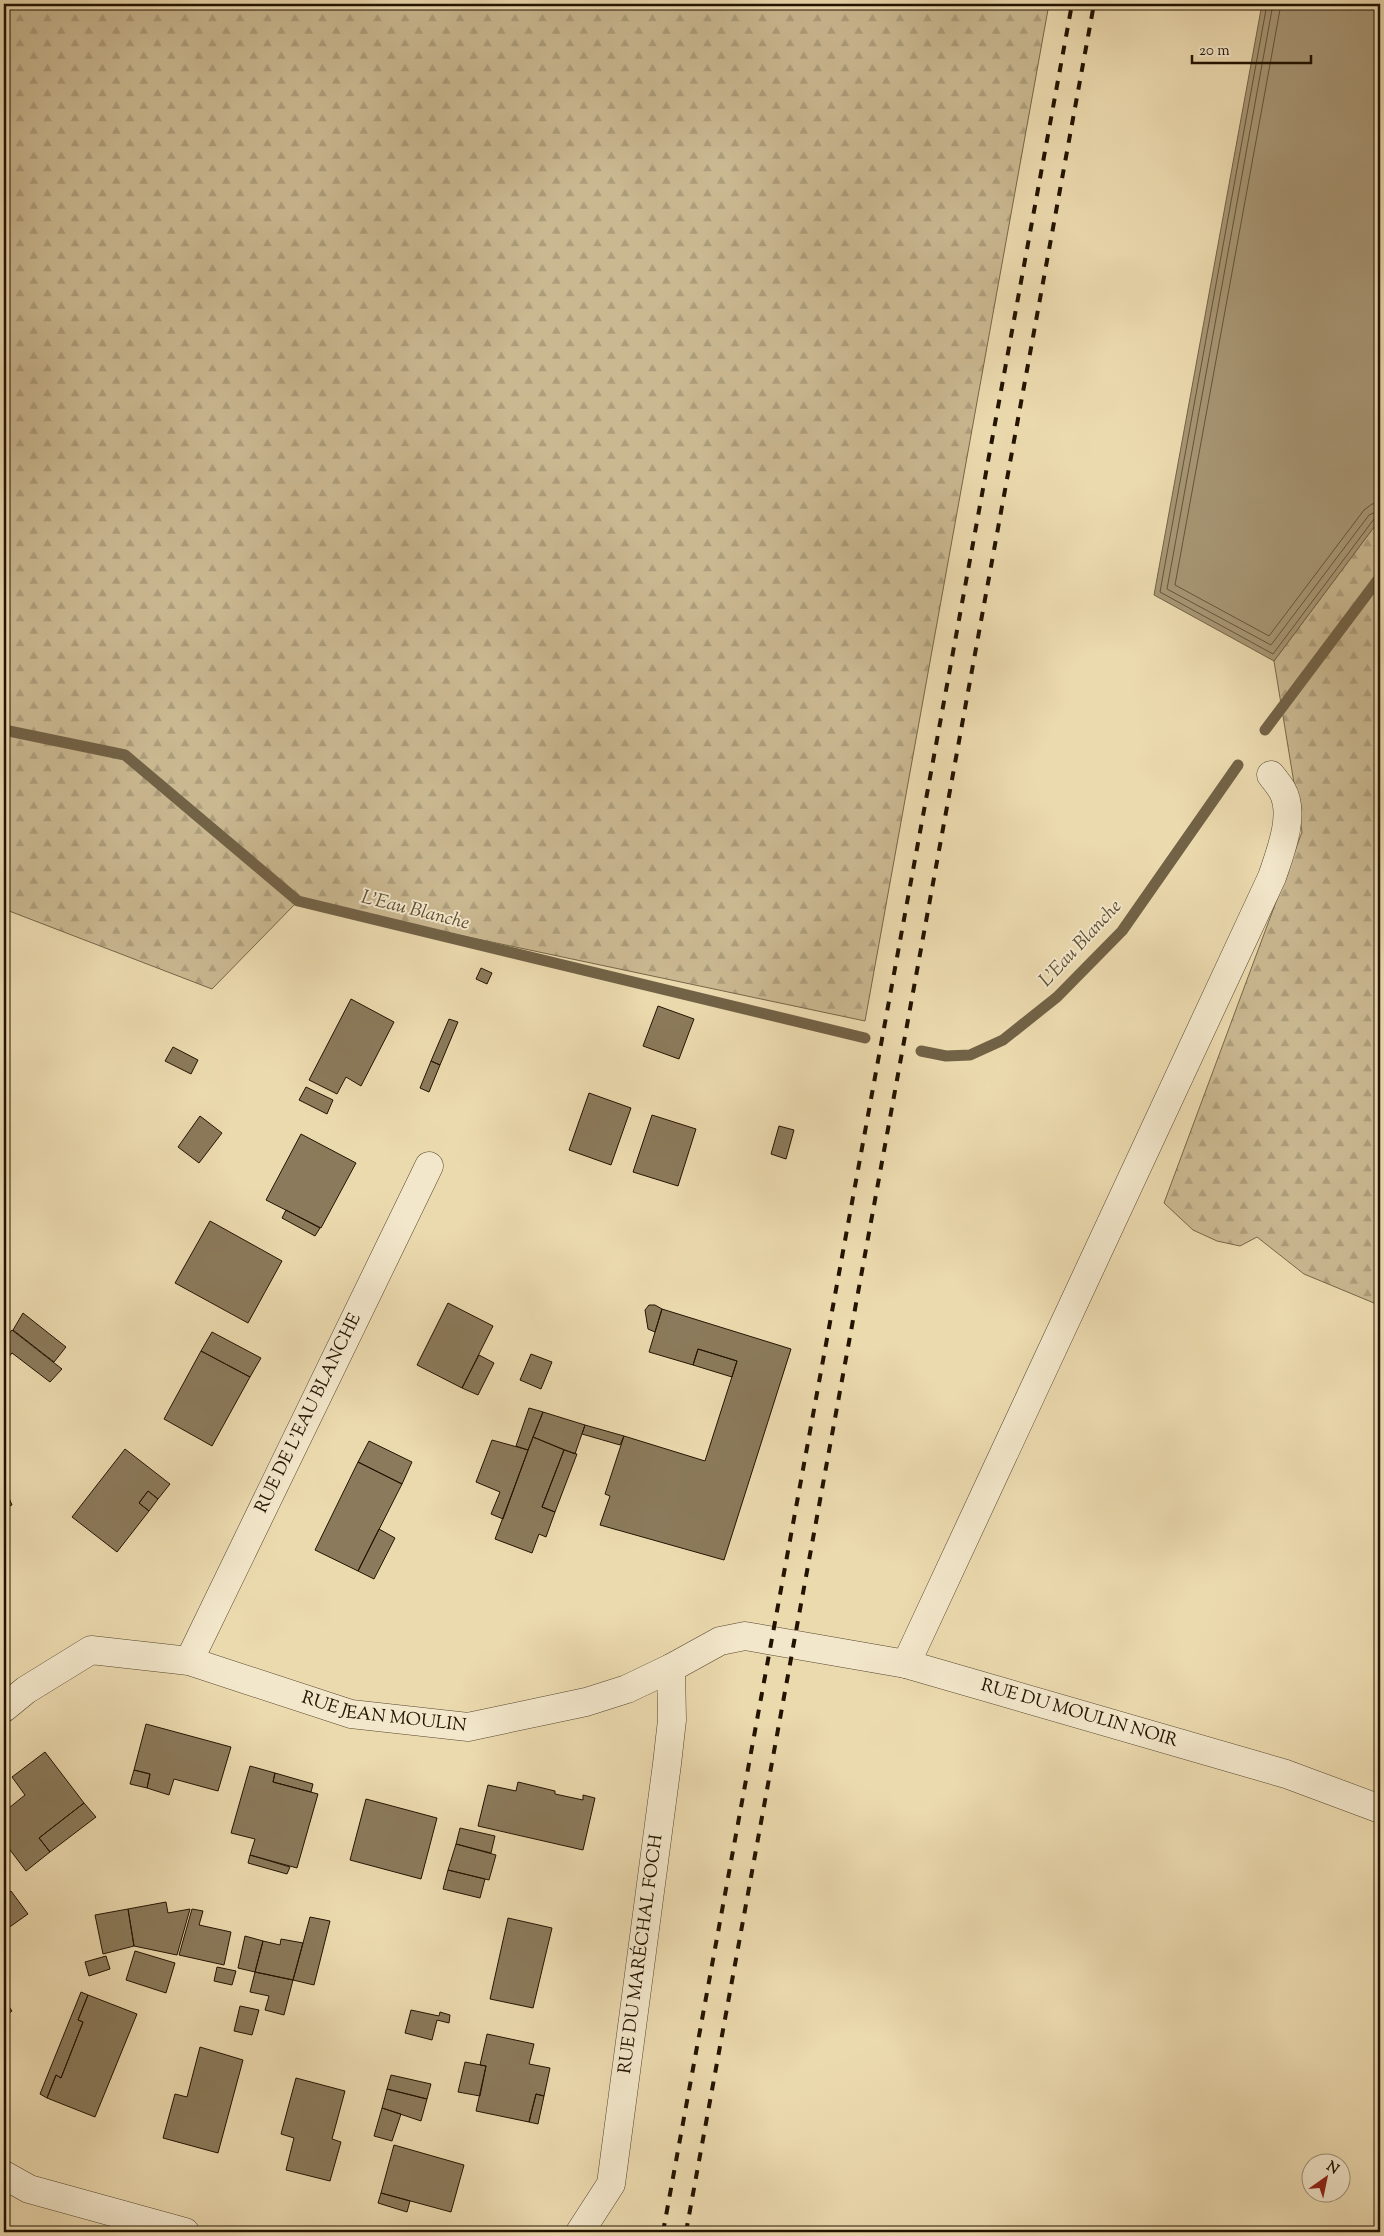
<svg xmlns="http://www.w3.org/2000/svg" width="1384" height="2236" font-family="'Sorts Mill Goudy',serif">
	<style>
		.forest { fill: url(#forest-firs); stroke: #766648 }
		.water { fill: #a79674; stroke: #726246 }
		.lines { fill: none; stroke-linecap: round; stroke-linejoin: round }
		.shore { stroke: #64543a; stroke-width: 1 }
		.stream { stroke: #726246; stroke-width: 11 }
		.building { fill: #8b7a5b; stroke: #221300 }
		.street-casing { stroke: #54452c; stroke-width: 29 }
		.street { stroke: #f3e7cb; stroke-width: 28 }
		.rail { stroke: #221300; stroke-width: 4; stroke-dasharray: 9 9; stroke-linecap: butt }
		.labels { text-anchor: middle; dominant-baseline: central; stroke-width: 4; stroke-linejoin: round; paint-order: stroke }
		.street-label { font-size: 18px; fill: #221300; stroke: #f3e7cb }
		.water-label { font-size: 19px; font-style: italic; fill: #5e4e34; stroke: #f3e7cb }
	</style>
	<defs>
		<pattern id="forest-firs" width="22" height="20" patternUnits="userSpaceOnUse" patternTransform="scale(1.25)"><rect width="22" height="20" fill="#cab891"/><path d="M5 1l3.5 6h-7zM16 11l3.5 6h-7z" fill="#ad9d7b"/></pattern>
	</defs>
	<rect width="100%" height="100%" fill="#ecdaaf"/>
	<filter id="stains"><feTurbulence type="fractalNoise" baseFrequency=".004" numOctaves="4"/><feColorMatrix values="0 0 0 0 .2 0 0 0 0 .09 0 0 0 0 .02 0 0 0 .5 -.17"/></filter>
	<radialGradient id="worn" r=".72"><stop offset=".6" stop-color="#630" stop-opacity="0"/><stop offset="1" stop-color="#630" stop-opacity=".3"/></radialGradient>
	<path class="forest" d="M 4,4 L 1049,4 L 865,1021 L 298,901 L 212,989 L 4,909 Z
		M 1380,519 L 1380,1309 L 1374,1303 L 1304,1274 L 1257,1237 L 1240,1246 L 1217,1241 L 1193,1230 L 1164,1203 L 1302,832 L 1274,661 Z"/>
	<path class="water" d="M 1262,4 L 1380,4 L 1380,519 L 1274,661 L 1154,595 Z"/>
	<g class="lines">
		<path class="shore" d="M 1267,4 L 1160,592 L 1273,654 L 1374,519 L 1380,517
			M 1273,4 L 1167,589 L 1271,645 L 1369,515 L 1380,510
			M 1281,4 L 1175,585 L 1269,636 L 1364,510 L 1372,504 L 1380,503"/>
		<path class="stream" d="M 4,730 L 125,755 L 298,901 L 865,1038
			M 1265,730 L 1380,577
			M 921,1051 L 946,1056 L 970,1055 L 1003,1040 L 1057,997 L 1122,931 L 1238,765"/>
	</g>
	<path class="building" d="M 481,968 L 492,973 L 487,984 L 476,979 Z
		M 351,999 L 394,1022 L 361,1086 L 346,1077 L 337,1094 L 309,1080 Z
		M 658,1006 L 694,1019 L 679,1059 L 643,1046 Z
		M 449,1019 L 458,1022 L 440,1065 L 431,1061 Z
		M 173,1047 L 198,1060 L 191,1074 L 165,1061 Z
		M 431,1061 L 440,1065 L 429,1092 L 420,1088 Z
		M 306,1087 L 333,1100 L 327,1114 L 299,1100 Z
		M 589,1093 L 631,1108 L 611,1165 L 569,1150 Z
		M 652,1115 L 696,1129 L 678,1186 L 633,1172 Z
		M 200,1116 L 222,1133 L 199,1163 L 178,1147 Z
		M 779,1126 L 794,1130 L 786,1159 L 771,1154 Z
		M 301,1134 L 356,1163 L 321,1228 L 266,1200 Z
		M 286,1210 L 320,1228 L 315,1236 L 282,1218 Z
		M 210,1221 L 282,1261 L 248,1323 L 175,1283 Z
		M 448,1303 L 493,1326 L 462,1388 L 417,1365 Z
		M 649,1305 L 655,1305 L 662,1309 L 655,1332 L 648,1329 L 645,1310 Z
		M 662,1309 L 791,1349 L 724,1560 L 600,1525 L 610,1496 L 605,1494 L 624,1436 L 705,1461 L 737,1361 L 698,1349 L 693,1365 L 649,1352 Z
		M 23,1313 L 66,1347 L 54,1362 L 13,1330 Z
		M 12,1330 L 62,1369 L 50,1382 L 12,1353 L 4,1363 L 4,1339 Z
		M 212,1332 L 261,1358 L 250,1377 L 201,1351 Z
		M 698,1349 L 737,1361 L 732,1377 L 693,1365 Z
		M 201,1351 L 250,1377 L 212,1446 L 164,1419 Z
		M 531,1354 L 552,1362 L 541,1389 L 520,1380 Z
		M 479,1355 L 494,1363 L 478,1395 L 462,1388 Z
		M 529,1408 L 543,1412 L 528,1450 L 516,1446 Z
		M 543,1412 L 585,1425 L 575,1454 L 533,1437 Z
		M 585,1425 L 624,1436 L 620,1445 L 582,1434 Z
		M 533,1437 L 564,1450 L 542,1507 L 555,1512 L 546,1537 L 539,1534 L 532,1553 L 495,1539 Z
		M 492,1440 L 528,1450 L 503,1519 L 491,1514 L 500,1492 L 476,1482 Z
		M 369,1441 L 412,1462 L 402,1484 L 358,1462 Z
		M 125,1449 L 170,1484 L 158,1499 L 148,1491 L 139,1503 L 149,1511 L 117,1552 L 72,1517 Z
		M 564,1450 L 577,1454 L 555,1512 L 542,1507 Z
		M 358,1462 L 402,1484 L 358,1571 L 315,1550 Z
		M 4,1486 L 12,1505 L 4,1508 Z
		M 148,1491 L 158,1499 L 149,1511 L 139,1503 Z
		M 379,1529 L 395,1538 L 374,1579 L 358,1571 Z
		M 146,1724 L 231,1747 L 218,1791 L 174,1779 L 169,1795 L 147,1788 L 150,1774 L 134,1770 Z
		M 45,1752 L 84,1803 L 39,1838 L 50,1852 L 26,1871 L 4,1842 L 4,1812 L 25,1795 L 12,1777 Z
		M 250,1766 L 275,1773 L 273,1782 L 318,1794 L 297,1868 L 250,1855 L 255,1839 L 231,1833 Z
		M 134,1770 L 150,1774 L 147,1788 L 130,1784 Z
		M 275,1773 L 313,1784 L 311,1792 L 273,1782 Z
		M 518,1782 L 555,1791 L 555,1794 L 583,1800 L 583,1795 L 595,1798 L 583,1850 L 478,1826 L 488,1785 L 516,1791 Z
		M 366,1799 L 437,1818 L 421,1879 L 350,1860 Z
		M 84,1803 L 96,1817 L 50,1852 L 39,1838 Z
		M 460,1828 L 495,1836 L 491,1853 L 456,1844 Z
		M 456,1844 L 496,1855 L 489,1880 L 448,1870 Z
		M 250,1855 L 290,1867 L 287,1874 L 248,1863 Z
		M 448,1870 L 485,1879 L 480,1898 L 443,1889 Z
		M 11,1891 L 28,1914 L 4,1931 L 4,1896 Z
		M 166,1902 L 168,1913 L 190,1909 L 177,1955 L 134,1946 L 128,1909 Z
		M 128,1909 L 134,1946 L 103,1954 L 95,1915 Z
		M 192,1909 L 203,1911 L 199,1925 L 231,1932 L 224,1965 L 179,1955 Z
		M 310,1917 L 330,1921 L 314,1985 L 293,1980 Z
		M 508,1918 L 552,1928 L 533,2008 L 490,1999 Z
		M 245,1936 L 263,1941 L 255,1972 L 238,1968 Z
		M 281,1939 L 303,1943 L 293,1980 L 255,1972 L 263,1941 L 280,1945 Z
		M 135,1951 L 175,1963 L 166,1993 L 126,1980 Z
		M 106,1956 L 110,1969 L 89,1976 L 85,1962 Z
		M 217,1967 L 236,1971 L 232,1985 L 214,1981 Z
		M 255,1972 L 293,1980 L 284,2015 L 265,2010 L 269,1996 L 250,1992 Z
		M 81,1992 L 88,1995 L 78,2020 L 83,2022 L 61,2078 L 56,2075 L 47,2098 L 40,2094 Z
		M 88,1995 L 137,2014 L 95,2117 L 47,2098 L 56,2075 L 61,2078 L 83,2022 L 78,2020 Z
		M 4,2000 L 12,2011 L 4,2017 Z
		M 240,2006 L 259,2010 L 252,2035 L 234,2031 Z
		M 411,2010 L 439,2016 L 440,2012 L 450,2015 L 449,2023 L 437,2020 L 432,2040 L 405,2033 Z
		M 487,2034 L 534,2044 L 529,2064 L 550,2068 L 544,2096 L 536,2094 L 529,2122 L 476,2111 L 486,2066 L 480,2065 Z
		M 200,2047 L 243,2060 L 218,2153 L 163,2138 L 175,2094 L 187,2097 Z
		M 465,2062 L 486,2066 L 480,2096 L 458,2092 Z
		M 391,2075 L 431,2084 L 427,2099 L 387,2089 Z
		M 296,2078 L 345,2091 L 332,2139 L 341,2142 L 330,2181 L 286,2170 L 294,2138 L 281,2134 Z
		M 387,2089 L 427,2099 L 421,2121 L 382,2108 Z
		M 536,2094 L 544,2096 L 538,2124 L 529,2122 Z
		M 382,2108 L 401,2114 L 392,2141 L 374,2136 Z
		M 394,2145 L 464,2165 L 451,2212 L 381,2193 Z
		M 381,2193 L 410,2201 L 407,2212 L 378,2203 Z"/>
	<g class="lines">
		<g class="street-casing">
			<g id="street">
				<path id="s1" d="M 189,1661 L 429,1166"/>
				<path d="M 906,1664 L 1272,877 C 1280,853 1296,814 1282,790 C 1279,785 1275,780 1271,775"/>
				<path id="s2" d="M 4,1708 L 26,1690 L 91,1650 L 189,1661 L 351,1714 L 468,1727 L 586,1702 L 627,1689 L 671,1668 L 720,1641 L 745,1636 L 906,1664 L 1286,1774 L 1380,1809"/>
				<path d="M 4,2175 L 29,2189 L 185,2232"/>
				<path id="s3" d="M 580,2232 L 611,2184 L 667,1764 L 672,1720 L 671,1668"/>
			</g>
		</g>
		<use href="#street" class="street"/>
		<path class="rail" d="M 663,2232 L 1072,4
			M 686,2232 L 1094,4"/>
	</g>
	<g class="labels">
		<g class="street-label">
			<text stroke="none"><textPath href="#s1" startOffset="275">RUE DE L'EAU BLANCHE</textPath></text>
			<text stroke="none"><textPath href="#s2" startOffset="406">RUE JEAN MOULIN</textPath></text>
			<text stroke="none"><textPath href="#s2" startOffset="1129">RUE DU MOULIN NOIR</textPath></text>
			<text stroke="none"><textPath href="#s3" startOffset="289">RUE DU MARÉCHAL FOCH</textPath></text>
		</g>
		<g class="water-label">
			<text transform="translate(415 911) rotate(14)">L'Eau Blanche</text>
			<text transform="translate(1081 944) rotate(-47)">L'Eau Blanche</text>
		</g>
	</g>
	<rect width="1384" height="2236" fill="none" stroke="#ecdaaf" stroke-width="20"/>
	<rect x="5" y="5" width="1374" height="2226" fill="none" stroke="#221300" stroke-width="2.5"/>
	<rect x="10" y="10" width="1364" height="2216" fill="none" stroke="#221300"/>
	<g transform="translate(1326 2178) rotate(33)"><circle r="24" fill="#f3e7cb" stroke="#9f927a"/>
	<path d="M0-4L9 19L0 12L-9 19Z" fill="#8f2418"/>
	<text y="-8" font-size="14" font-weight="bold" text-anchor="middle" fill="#221300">N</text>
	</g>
	<path d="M1192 55v8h119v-8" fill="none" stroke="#221300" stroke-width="2.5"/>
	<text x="1199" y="55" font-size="15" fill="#221300" stroke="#f3e7cb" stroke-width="4" paint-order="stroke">20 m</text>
	<rect width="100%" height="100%" filter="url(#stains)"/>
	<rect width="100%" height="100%" fill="url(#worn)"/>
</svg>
